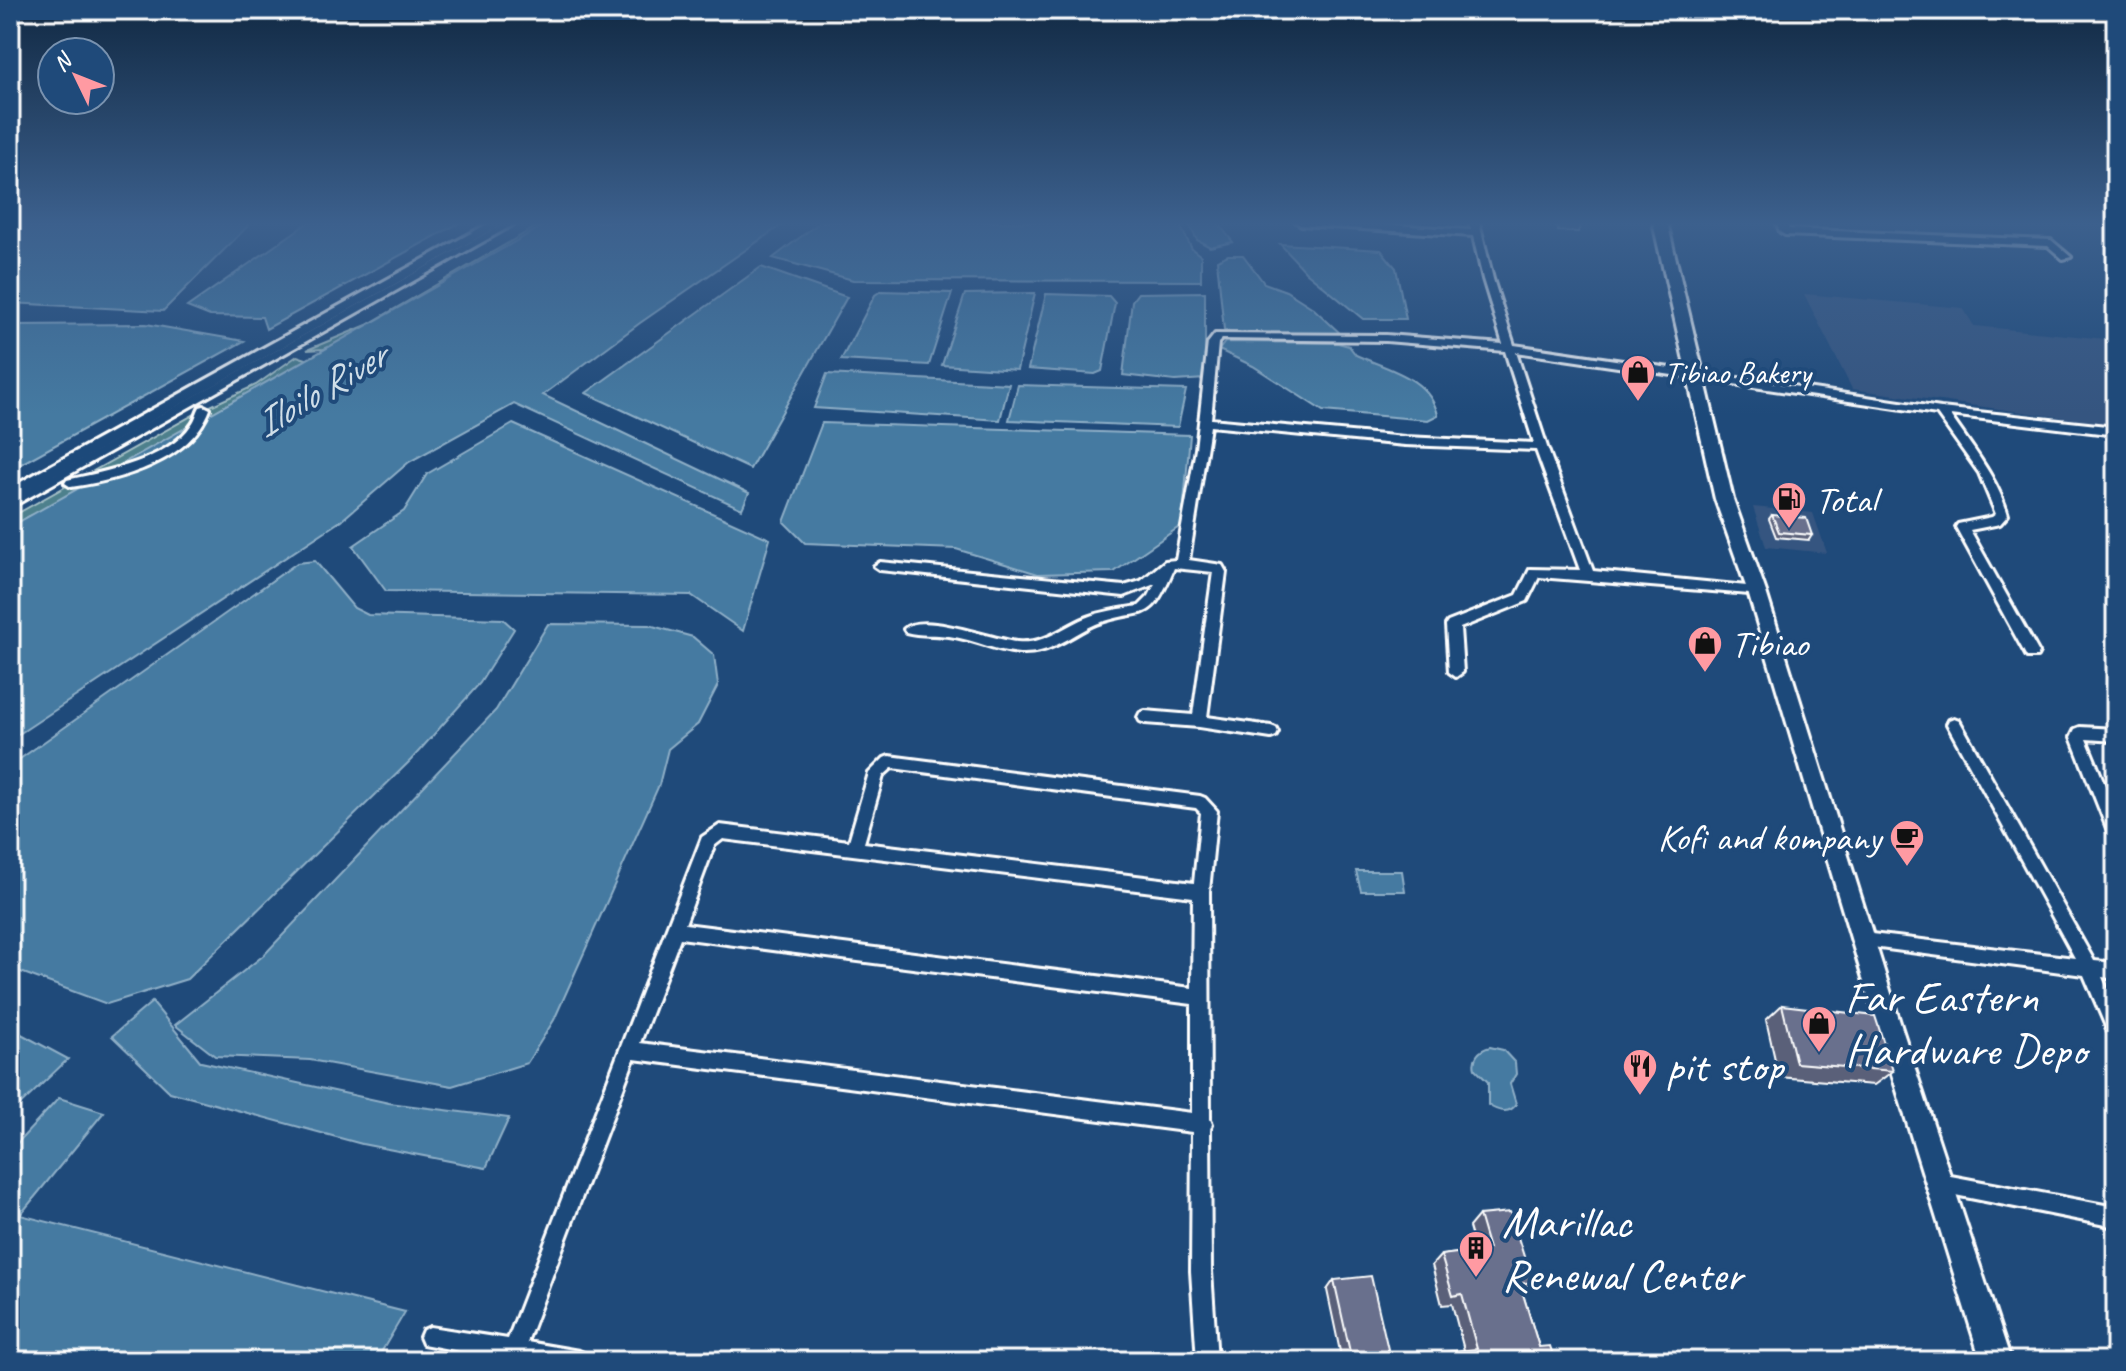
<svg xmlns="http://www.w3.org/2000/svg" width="2126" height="1371" font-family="Caveat,sans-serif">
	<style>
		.built { fill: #355580 }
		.green { fill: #4d808c; stroke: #a6c0c6; stroke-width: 2 }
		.water { fill: #447aa1; stroke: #8fafc7; stroke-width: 2 }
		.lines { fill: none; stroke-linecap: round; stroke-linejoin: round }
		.street-casing { stroke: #fff; stroke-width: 6 }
		.secondary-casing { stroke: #fff; stroke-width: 6 }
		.primary-casing { stroke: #fff; stroke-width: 6 }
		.street { fill: #1f4a7a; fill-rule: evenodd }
		.secondary { fill: #1f4a7a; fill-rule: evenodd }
		.primary { fill: #1f4a7a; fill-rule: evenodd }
		.wall { fill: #5a6079; stroke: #fff; stroke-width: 2 }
		.building { fill: #69708d; stroke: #fff; stroke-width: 2 }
		.labels { text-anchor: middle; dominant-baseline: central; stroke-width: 8; stroke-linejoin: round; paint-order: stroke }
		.far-poi-label { font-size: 32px; fill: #fff; stroke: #1f4a7a; text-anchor: start }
		.poi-label { font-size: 38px; fill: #fff; stroke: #1f4a7a; text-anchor: start }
		.water-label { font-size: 40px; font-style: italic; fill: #d0dee8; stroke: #1f4a7a }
		.near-poi-label { font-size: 46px; fill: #fff; stroke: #1f4a7a; text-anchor: start }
	</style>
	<rect width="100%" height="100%" fill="#1f4a7a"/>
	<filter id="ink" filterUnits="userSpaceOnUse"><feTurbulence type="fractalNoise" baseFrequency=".0125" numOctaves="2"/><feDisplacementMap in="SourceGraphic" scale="16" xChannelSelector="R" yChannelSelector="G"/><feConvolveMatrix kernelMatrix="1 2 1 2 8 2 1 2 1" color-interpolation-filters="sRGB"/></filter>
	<g filter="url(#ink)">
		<path class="built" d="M 1804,294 L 1963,308 L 1974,326 L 2116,340 L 2116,403 L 2111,403 L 2116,411 L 2116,425 L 1852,389 Z
			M 1753,507 L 1813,513 L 1827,553 L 1766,547 Z"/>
		<path class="green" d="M 544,222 L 559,222 L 349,338 L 324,349 L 307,350 L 367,325 Z
			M 297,356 L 306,359 L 305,366 L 48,513 C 23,512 19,523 10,545 L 10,518 L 13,516 L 204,409 L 256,385 Z"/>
		<path class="water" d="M 10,222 L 252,222 L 163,311 L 10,303 Z
			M 309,222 L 461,222 L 266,329 L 262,317 L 210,316 L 187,307 Z
			M 550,222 L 786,222 L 640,323 L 543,395 L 749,493 L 742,509 L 514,404 L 409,462 L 342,520 L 10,740 L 10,527 Z
			M 820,222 L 1178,222 L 1192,249 L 1201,256 L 1201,281 L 853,280 L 773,258 Z
			M 1188,222 L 1217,222 L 1233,242 L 1210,247 L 1197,240 Z
			M 1280,244 L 1381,250 L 1396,268 L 1406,319 L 1363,319 L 1306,272 Z
			M 1228,255 L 1243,255 L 1264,283 L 1286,291 L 1313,308 L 1342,335 L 1234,334 L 1224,330 L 1217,260 Z
			M 761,267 L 847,297 L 750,469 L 586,393 Z
			M 881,291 L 952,293 L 929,365 L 841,360 L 875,295 Z
			M 1205,292 L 1205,379 L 1175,381 L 1123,375 L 1132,301 L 1138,293 Z
			M 1035,293 L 1017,370 L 942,365 L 965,294 Z
			M 1046,294 L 1109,296 L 1115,303 L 1102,371 L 1095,374 L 1028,369 Z
			M 146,324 L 244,341 L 10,470 L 10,325 Z
			M 1225,342 L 1338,343 L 1349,346 L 1356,355 C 1387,369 1429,377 1438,415 L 1428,420 L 1323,411 L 1253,366 L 1219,350 Z
			M 827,374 L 1009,384 L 1000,420 L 814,408 Z
			M 1018,385 L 1186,390 L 1178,427 L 1009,420 Z
			M 822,423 L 1190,435 L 1182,525 L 1114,572 L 1038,574 L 956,549 L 805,543 L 784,522 Z
			M 513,424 L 770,539 L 743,631 L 691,595 L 386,591 L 353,546 L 404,511 L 427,474 Z
			M 315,561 L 354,608 L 368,615 L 503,619 L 514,629 L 480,683 L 411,760 L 187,979 L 107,1004 L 10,968 L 10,766 L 297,563 Z
			M 548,624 L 649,625 L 693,637 L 714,655 L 718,685 L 698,724 L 668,749 L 659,785 L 554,1020 L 527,1063 L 452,1086 L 310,1060 L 215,1056 L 175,1025 L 264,955 L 496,710 Z
			M 1356,871 L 1402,871 L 1405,891 L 1361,891 Z
			M 152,1002 L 201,1062 L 389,1103 L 509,1118 L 486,1168 L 362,1144 L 170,1092 L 112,1036 Z
			M 10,1028 L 68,1059 L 10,1115 Z
			M 1490,1047 L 1503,1050 L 1515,1063 L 1516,1074 L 1510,1084 L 1516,1104 C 1510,1115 1497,1111 1488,1105 L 1488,1082 L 1475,1069 C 1472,1058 1479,1050 1490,1047 Z
			M 59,1098 L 104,1112 L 20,1215 L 405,1312 L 376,1361 L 10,1361 L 10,1151 Z"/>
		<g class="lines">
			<g class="street-casing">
				<path id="street" d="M 506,222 L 518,222 L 10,508 L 10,499 Z
					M 1296,222 L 1348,222 L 1471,230 L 1469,222 L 1479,222 L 1493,279 L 1514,345 L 1941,408 L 2116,427 L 2116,435 L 1950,415 C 1972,448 1997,477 2008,515 L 2000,524 L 1970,530 L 2039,653 L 2037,657 L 2027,657 L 1956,527 L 1958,524 L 1992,517 L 1996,514 L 1979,473 L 1937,414 L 1516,352 L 1547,447 L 1593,571 L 1757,587 L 1762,589 L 1764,592 L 1762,595 L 1539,577 L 1527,601 L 1460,628 L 1463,672 L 1456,677 L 1449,672 L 1446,625 L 1448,622 L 1517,595 L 1530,569 L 1580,570 L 1536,450 L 1405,445 L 1210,426 L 1189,560 L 1222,565 L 1226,572 L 1207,717 L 1271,726 L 1276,728 L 1278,732 L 1276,736 L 1271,738 L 1199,727 L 1145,723 L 1140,721 L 1138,717 L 1140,713 L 1145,711 L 1193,715 L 1213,572 L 1174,568 C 1148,629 1148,605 1096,624 C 1077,632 1061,646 1040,651 C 1008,659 980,640 949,636 C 935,634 920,636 906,632 L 904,629 C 922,611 993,640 1017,642 C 1044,645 1061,628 1085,618 C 1102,611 1120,609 1139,606 L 1149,596 L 1155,584 L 1124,596 L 880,570 L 874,566 L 880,562 L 1124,586 L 1141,581 L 1165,561 L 1176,560 L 1196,449 L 1208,343 L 1215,334 L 1386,335 L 1503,344 L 1483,279 L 1473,236 L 1301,225 ZM 1222,339 L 1386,341 L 1505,351 L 1534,443 L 1405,437 L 1211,419 L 1218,343 Z
					M 1776,222 L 1786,222 L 1789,229 L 2051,240 L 2071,257 L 2063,259 L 2048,246 L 1785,235 L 1780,232 Z
					M 204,406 L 210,409 C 191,461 121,480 71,487 L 65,483 L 67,480 C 106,471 168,461 192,424 C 196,419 197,412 200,407 Z
					M 1954,718 L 1959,720 L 2094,961 L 2116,963 L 2116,979 L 2102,977 L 2116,1010 L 2116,1038 L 2110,1036 L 2084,975 L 1857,945 L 1855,940 L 1857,935 L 1863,933 L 2075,958 L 1947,724 L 1949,720 Z
					M 2080,727 L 2116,729 L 2116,741 L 2086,739 L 2116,812 L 2116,838 L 2111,836 L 2108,831 L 2071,737 L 2075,729 Z
					M 889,756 L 1200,796 L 1205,798 L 1217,811 L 1209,891 L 1210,1119 L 1212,1124 L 1210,1129 L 1211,1271 L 1217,1361 L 1197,1361 L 1191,1271 L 1192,1132 L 634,1059 L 527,1342 L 579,1351 L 586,1354 L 589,1361 L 500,1361 L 501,1359 L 423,1344 L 420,1337 L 423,1330 L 430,1327 L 508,1339 L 702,837 L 720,825 L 849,841 L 869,773 L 884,758 ZM 892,768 L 1196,808 L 1201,813 L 1194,883 L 864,843 L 883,776 ZM 723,839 L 1193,897 L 1192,988 L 685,924 L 714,846 ZM 680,938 L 1192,1004 L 1192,1113 L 640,1043 Z
					M 1940,1174 L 2110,1206 L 2116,1209 L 2116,1223 L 2110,1226 L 1940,1192 L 1933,1190 L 1931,1183 L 1933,1176 Z"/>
			</g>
			<g class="secondary-casing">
				<path id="secondary" d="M 491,222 L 506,222 L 10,500 L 10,488 Z"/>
			</g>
			<g class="primary-casing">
				<path id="primary" d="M 1653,222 L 1667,222 L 1733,499 L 1766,592 L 1902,1029 L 2011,1361 L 1981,1361 L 1878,1029 L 1748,592 L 1715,499 Z"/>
			</g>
			<use href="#street" class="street"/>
			<use href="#secondary" class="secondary"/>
			<use href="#primary" class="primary"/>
		</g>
		<path class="wall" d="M 1556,222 L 1582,222 L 1578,232 L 1558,231 Z
			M 1772,515 L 1812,535 L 1809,540 L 1776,537 L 1769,519 Z
			M 1782,1005 L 1893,1071 L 1874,1085 L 1779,1077 L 1766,1020 Z
			M 1479,1215 L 1532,1282 L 1522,1291 L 1539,1347 L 1555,1361 L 1342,1361 L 1327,1290 L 1334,1280 L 1390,1358 L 1464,1350 L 1452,1304 L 1442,1305 L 1432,1265 L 1441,1255 L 1476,1251 L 1469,1227 Z"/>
		<path class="building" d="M 1772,515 L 1806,518 L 1812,535 L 1779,532 Z
			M 1782,1005 L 1875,1016 L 1893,1071 L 1796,1063 Z
			M 1510,1212 L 1532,1282 L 1520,1284 L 1539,1347 L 1550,1346 L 1555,1361 L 1352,1361 L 1334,1280 L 1371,1276 L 1390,1358 L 1477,1349 L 1462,1294 L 1453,1296 L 1441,1255 L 1489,1249 L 1479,1215 Z"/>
	</g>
	<linearGradient id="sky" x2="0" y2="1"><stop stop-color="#112943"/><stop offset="0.54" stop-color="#3c608d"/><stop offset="1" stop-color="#3c608d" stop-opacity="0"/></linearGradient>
	<rect width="2126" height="414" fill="url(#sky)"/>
	<defs>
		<g id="shop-pin" transform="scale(1.8)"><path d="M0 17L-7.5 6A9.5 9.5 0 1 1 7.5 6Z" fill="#ff9aa2" stroke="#1f4a7a"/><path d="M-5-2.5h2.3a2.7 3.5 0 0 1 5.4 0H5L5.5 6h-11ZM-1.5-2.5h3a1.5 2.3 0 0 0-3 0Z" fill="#111"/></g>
		<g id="fuel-pin" transform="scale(1.8)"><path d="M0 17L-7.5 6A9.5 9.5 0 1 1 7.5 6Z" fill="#ff9aa2" stroke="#1f4a7a"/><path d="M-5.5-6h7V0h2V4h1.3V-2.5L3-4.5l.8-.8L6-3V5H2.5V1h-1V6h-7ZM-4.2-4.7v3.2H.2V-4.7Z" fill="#111"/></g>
		<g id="cafe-pin" transform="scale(1.8)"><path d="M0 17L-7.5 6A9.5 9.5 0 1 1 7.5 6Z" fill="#ff9aa2" stroke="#1f4a7a"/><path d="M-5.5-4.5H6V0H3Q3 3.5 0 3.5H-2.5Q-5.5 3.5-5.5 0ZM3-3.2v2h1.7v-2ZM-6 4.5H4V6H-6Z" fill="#111"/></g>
		<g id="restaurant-pin" transform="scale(1.8)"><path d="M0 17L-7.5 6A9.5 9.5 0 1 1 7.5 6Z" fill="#ff9aa2" stroke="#1f4a7a"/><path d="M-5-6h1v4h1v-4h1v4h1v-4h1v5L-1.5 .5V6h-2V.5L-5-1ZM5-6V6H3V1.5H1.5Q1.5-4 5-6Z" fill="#111"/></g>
		<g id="building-pin" transform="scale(1.8)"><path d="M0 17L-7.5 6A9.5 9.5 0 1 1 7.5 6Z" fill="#ff9aa2" stroke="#1f4a7a"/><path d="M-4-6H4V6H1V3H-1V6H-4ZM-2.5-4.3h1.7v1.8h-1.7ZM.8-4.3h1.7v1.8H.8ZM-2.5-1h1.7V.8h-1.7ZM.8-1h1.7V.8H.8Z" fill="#111"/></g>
	</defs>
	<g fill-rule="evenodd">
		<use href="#shop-pin" x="1638" y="372"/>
		<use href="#fuel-pin" x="1789" y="499"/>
		<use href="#shop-pin" x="1705" y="643"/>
		<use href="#cafe-pin" x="1907" y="837"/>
		<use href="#shop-pin" x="1819" y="1023"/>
		<use href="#restaurant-pin" x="1640" y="1066"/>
		<use href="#building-pin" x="1476" y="1248"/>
	</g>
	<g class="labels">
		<g class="far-poi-label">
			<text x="1664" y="372">Tibiao Bakery</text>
		</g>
		<g class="poi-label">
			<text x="1815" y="499">Total</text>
			<text x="1731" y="643">Tibiao</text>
			<text x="1881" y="837" text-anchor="end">Kofi and kompany</text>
		</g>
		<g class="water-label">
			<text transform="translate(320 390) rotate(-31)">Iloilo River</text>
		</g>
		<g class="near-poi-label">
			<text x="1845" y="997">Far Eastern<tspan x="1845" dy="53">Hardware Depo</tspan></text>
			<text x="1666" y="1066">pit stop</text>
			<text x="1502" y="1222">Marillac<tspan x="1502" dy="53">Renewal Center</tspan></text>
		</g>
	</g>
	<rect width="2126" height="1371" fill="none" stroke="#1f4a7a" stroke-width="40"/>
	<rect x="20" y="20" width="2086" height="1331" fill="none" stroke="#fff" stroke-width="3" filter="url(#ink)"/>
	<g transform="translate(76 76) rotate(313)"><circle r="38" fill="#1f4a7a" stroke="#7992af" stroke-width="2"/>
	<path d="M0-6L14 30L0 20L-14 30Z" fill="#ff9aa2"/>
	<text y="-12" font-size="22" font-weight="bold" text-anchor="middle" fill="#ffffff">N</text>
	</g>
</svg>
